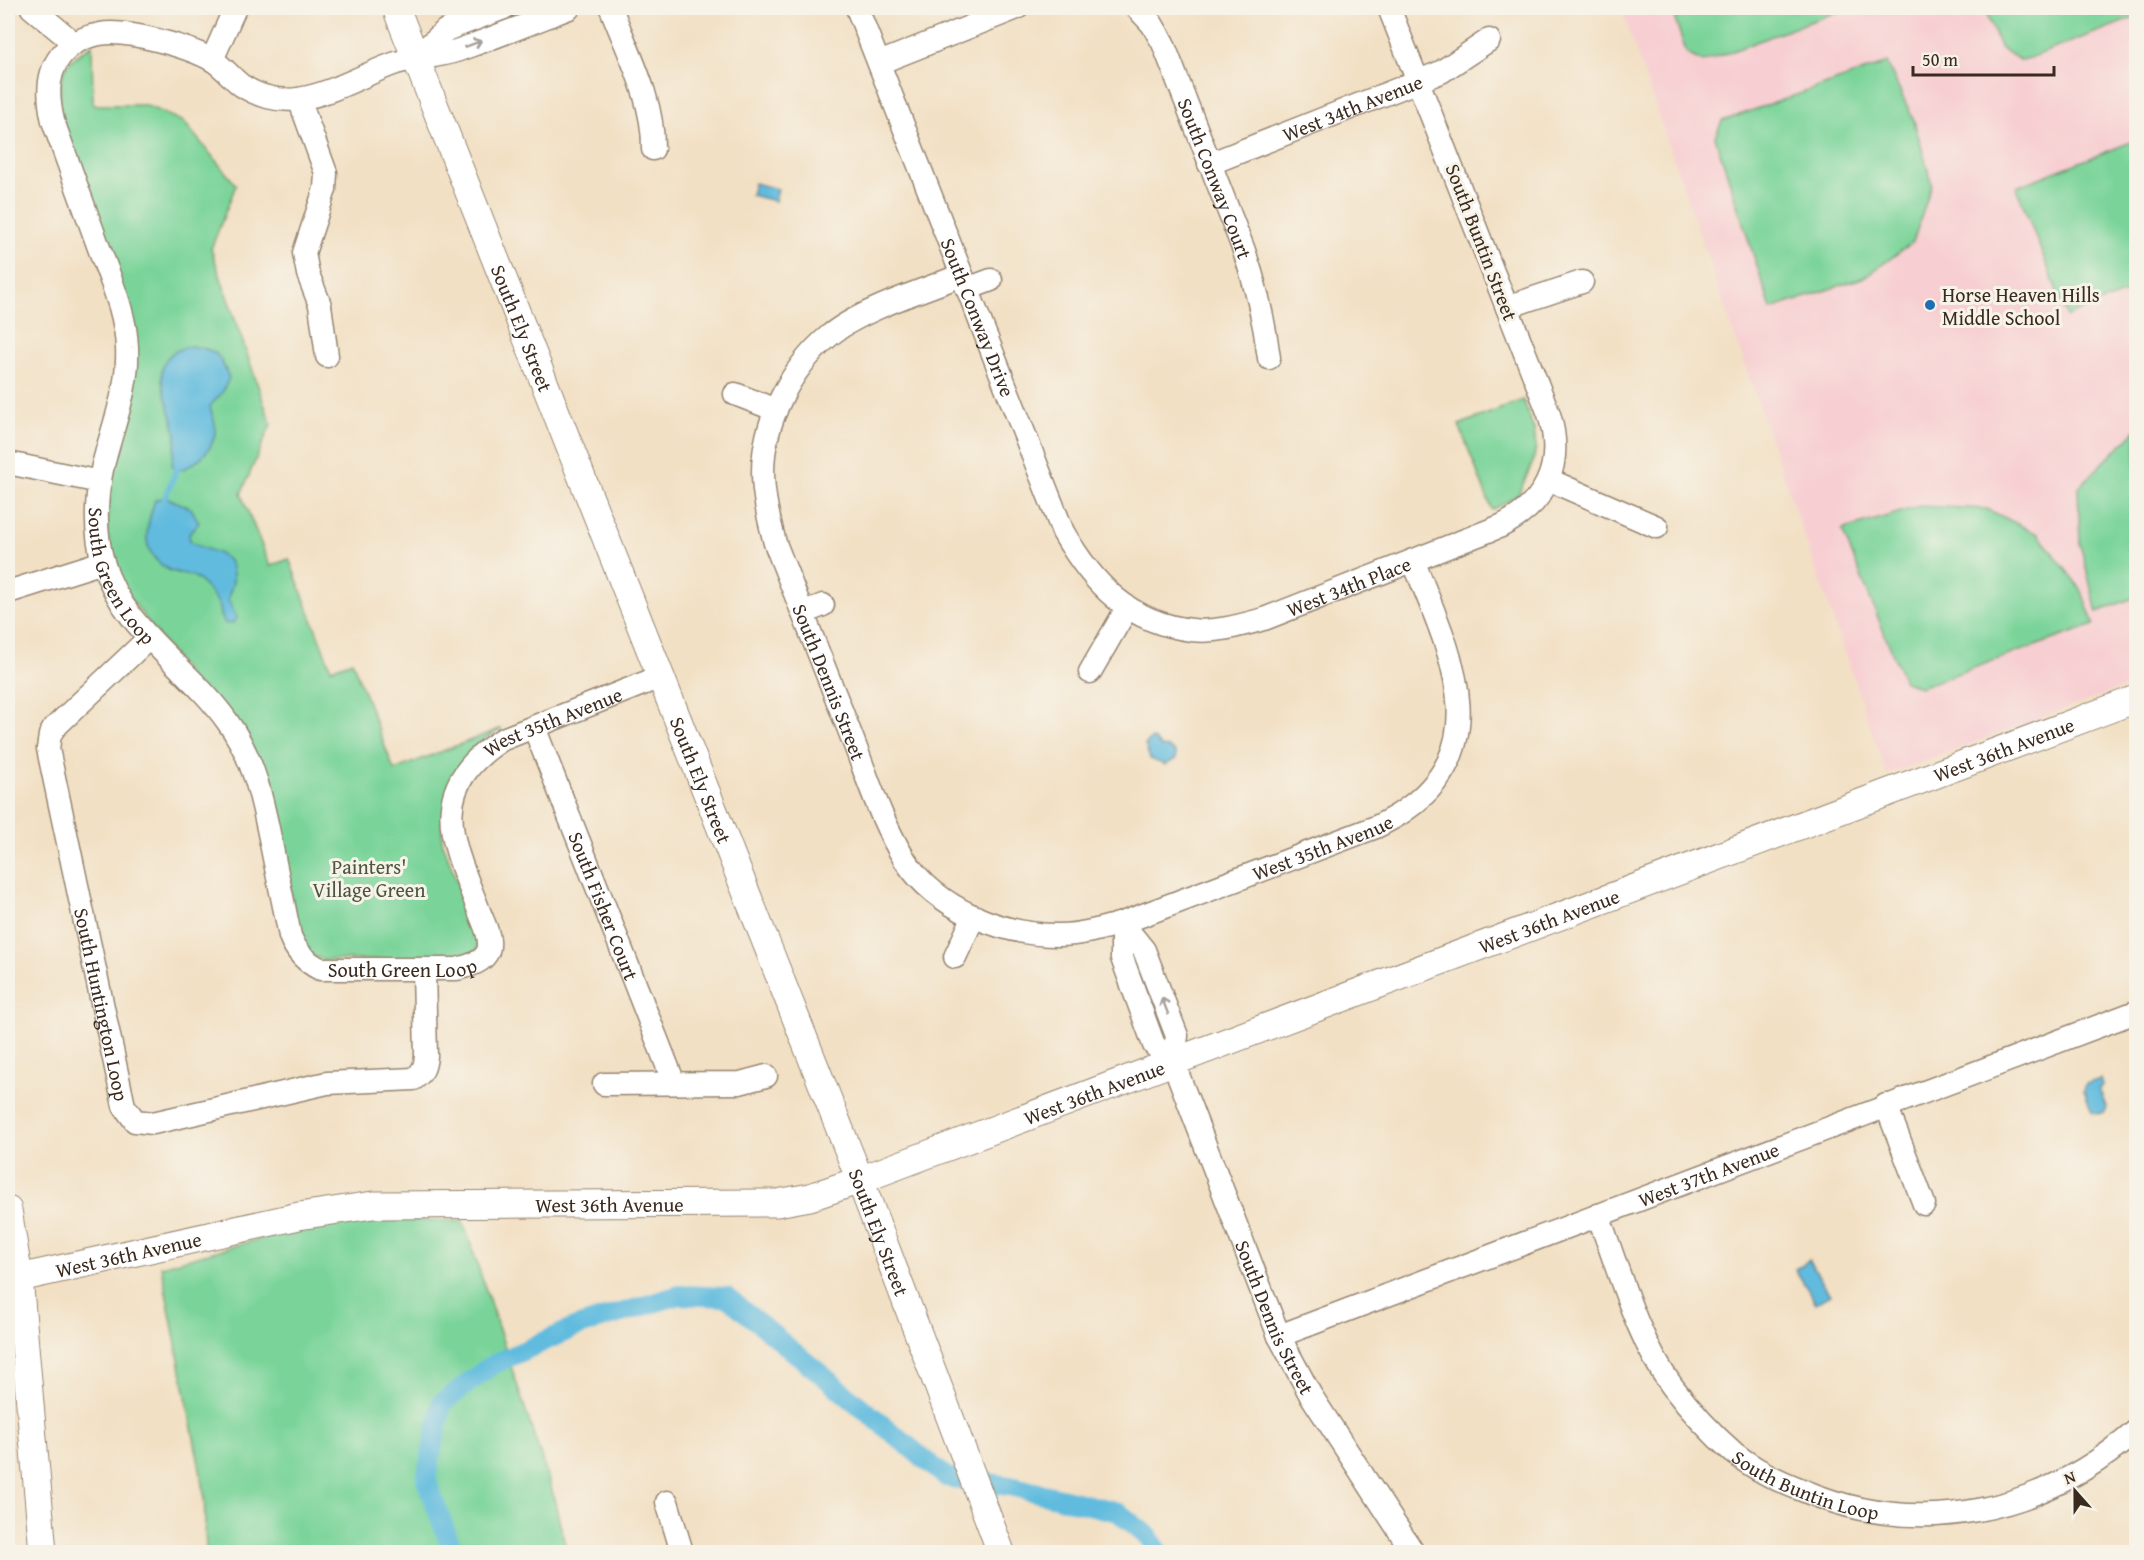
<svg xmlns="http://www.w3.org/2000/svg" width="2144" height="1560" font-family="'Gentium Book Plus',serif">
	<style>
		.built { fill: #f7cfd2 }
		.green { fill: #7ad49a; stroke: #5a7f5c; stroke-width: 1.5 }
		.water { fill: #60bbde; stroke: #4e727e; stroke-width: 1.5 }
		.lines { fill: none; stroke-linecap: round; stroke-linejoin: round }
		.stream { stroke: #60bbde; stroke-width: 6 }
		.canal { stroke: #60bbde; stroke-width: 20 }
		.minor-casing { stroke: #968571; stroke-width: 25 }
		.tertiary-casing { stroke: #968571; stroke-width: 29 }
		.minor { stroke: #fff; stroke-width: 22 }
		.tertiary { stroke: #fff; stroke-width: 27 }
		.oneway { stroke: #a79f9a }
		.poi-dot { fill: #1f6fb2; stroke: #f7f3e8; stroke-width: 2 }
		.labels { text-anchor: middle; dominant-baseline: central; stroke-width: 6; stroke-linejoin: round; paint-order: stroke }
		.street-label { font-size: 20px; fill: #3b2a1e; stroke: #f7f3e8 }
		.poi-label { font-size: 20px; fill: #3b2a1e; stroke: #f7f3e8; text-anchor: start }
		.park-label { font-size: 20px; fill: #4b543d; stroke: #f7f3e8 }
	</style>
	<rect width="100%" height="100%" fill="#f7f3e8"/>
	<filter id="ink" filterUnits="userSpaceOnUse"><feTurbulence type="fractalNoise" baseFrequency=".0167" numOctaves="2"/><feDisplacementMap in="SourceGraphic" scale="12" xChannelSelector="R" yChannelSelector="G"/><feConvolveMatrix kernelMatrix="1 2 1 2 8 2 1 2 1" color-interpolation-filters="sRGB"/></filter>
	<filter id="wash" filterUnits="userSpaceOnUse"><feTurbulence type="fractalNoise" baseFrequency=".008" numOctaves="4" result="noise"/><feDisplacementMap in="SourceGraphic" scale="24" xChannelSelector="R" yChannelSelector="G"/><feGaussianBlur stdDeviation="1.35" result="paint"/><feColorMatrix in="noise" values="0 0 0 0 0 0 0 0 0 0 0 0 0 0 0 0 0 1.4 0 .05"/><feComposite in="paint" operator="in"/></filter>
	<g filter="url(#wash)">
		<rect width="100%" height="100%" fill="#f2e0c4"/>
		<path class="built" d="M 1621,8 L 2136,8 L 2136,683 L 1887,775 Z"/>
		<path class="green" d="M 1671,8 L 1847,8 L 1703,62 L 1687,54 Z
			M 1984,8 L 2136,8 L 2136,17 L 2022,61 L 2001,49 Z
			M 92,45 L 93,105 L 145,105 L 184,122 L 236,185 L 211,249 L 271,424 L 241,494 L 270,566 L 289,559 L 331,669 L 352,661 L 394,770 L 502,728 L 477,744 L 467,756 L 442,821 L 442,841 L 479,941 L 476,951 L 459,960 L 325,960 L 312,956 L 300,938 L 267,781 L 122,587 L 107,534 L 109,483 L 134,390 L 58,103 C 63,67 61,65 92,45 Z
			M 1887,63 L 1914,121 L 1932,184 L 1913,242 L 1865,277 L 1771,309 L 1715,137 L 1722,121 Z
			M 2136,140 L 2136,289 L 2067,316 L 2016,187 Z
			M 1523,400 L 1534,430 L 1536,447 L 1533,462 L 1518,495 L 1492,510 L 1459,425 Z
			M 2136,430 L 2136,597 L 2097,612 L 2080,544 L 2078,488 Z
			M 1920,506 L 1987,509 L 2038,534 L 2081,589 L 2094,625 L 1920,687 L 1904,681 L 1842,530 Z
			M 336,1218 L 463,1221 L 551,1487 L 567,1552 L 206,1552 L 204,1490 L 161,1266 Z"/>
		<path class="water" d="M 754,183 L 778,189 L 775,201 L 751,195 Z
			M 191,346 C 217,350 219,353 229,378 L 222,393 L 210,406 C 211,412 214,418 215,424 C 218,446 199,463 181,470 L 173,467 L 172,464 C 172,455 177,445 176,436 C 174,406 137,356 191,346 Z
			M 165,497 L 191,508 L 199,523 L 189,534 L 190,540 C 207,556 235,546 233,580 C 233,586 229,592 228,599 L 237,618 L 233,623 L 226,624 C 217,614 223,609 218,603 C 215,598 201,581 196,578 C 189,573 177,574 169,570 C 138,552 146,529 155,500 Z
			M 1151,739 L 1155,740 L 1161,747 L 1169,748 L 1176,753 L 1176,759 L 1165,765 L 1150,759 L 1145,745 Z
			M 2100,1079 L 2102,1086 L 2099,1088 L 2106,1107 L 2104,1112 L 2098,1114 L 2092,1112 L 2084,1090 L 2086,1084 Z
			M 1809,1260 L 1830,1295 L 1816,1303 L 1795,1269 Z"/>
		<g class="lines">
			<path class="stream" d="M 165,497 L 177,469"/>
			<path class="canal" d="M 453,1552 L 426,1479 L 442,1403 L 492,1365 L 576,1327 L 679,1295 L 727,1297 L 946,1477 L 1010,1486 L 1118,1512 L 1148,1536 L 1159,1552"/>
		</g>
	</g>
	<g filter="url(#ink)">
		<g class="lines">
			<g class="minor-casing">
				<g id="minor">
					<path d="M 32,8 L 74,43"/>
					<path id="s1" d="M 569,8 C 533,22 496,37 459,50 C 439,57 417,57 396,63 C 364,74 332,94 298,99 C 279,102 257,96 241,85 C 232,78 224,68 214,61 C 190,47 127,29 100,34 C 87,36 77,40 67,49 C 46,68 47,95 53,121 C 68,163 84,206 99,248 C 111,281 126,314 127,348 C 129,385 115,420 106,454 C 96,488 93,527 103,562 C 122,630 188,666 227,721 C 254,758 262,799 271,843 C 277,874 284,905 290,936 C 296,952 306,962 320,969 L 457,969 C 468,966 483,963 488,951 C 492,939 485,926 481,916 C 454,845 422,790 503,739 L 660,677"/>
					<path d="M 611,8 C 628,53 654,100 653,149"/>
					<path id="s2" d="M 857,8 L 1063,532 C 1093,584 1129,623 1192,630 C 1216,633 1242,625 1264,619 L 1501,526 C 1547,503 1564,464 1549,414 L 1389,8"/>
					<path id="s3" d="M 1137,8 L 1152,24 L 1163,43 L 1243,248 C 1256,284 1264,320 1269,358"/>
					<path d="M 416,57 L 446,30 L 504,8"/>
					<path d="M 212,60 L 235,8"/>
					<path d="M 879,63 L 1017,8"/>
					<path d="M 299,99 L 326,173 L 325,189 L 304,253 L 308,274 L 320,305 L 327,356"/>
					<path id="s4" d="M 1209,164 L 1441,72 L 1489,40"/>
					<path id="s5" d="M 962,275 C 924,290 860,310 829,336 C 791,368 763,421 763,472 C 763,496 769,520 775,543 C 800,606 825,668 849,730 C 866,773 880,820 905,860 C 937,909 1002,935 1059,935 C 1080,935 1101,929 1122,923 L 1376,827 C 1386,822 1396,817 1404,811 C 1501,744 1446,645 1413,560"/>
					<path d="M 967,289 L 991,280"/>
					<path d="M 1507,307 L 1582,282"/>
					<path d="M 735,394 L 776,410"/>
					<path d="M 8,463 L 100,482"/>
					<path d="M 1549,480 L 1657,527"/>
					<path d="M 8,592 L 103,562"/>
					<path d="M 803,613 L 823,605"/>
					<path id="s6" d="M 149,638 L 54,728 L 50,735 L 48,749 L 124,1106 L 135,1121 L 153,1123 L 327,1083 L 414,1079 C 423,1072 425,1067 426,1056 L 424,970"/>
					<path d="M 1090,672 L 1127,608"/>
					<path id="s7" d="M 534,727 L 674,1083"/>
					<path id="s8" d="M 1122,923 L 1122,958 L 1154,1045 L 1173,1062 L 1279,1336 L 1310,1394 L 1413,1552"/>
					<path d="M 1122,923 L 1144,950 L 1177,1036 L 1173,1062"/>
					<path d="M 955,957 L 974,916"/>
					<path d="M 604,1084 L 740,1083 L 766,1076"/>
					<path d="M 1886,1105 L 1924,1204"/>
					<path id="s9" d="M 1598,1215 C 1619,1270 1637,1339 1672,1386 C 1690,1410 1711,1433 1734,1453 C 1754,1469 1778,1481 1802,1490 C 1919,1540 2042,1513 2136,1431"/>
					<path id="s10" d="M 1279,1336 L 2136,1012"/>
					<path d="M 667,1502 L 682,1552"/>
				</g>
			</g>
			<g class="tertiary-casing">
				<g id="tertiary">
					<path id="s11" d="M 396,8 L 860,1180 L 1001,1552"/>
					<path d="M 8,1210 L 19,1278 L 43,1552"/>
					<path id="s12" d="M 19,1278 L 299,1216 L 373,1205 L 777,1203 L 810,1197 L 860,1180 L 2136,699"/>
				</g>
			</g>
			<use href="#minor" class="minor"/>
			<use href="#tertiary" class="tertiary"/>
		</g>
		<defs><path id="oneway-shaft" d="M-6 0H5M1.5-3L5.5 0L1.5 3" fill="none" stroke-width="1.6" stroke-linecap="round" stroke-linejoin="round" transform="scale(1.5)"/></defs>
		<g class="oneway">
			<use href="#oneway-shaft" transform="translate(473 44) rotate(-21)"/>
			<use href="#oneway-shaft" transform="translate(1165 1006) rotate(-111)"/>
		</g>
	</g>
	<circle class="poi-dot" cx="1930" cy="305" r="6"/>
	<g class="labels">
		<g class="street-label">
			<text stroke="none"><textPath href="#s4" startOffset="154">West 34th Avenue</textPath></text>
			<text stroke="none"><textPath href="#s3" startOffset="189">South Conway Court</textPath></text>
			<text transform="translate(1482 242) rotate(69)">South Buntin Street</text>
			<text stroke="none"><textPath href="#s2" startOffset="332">South Conway Drive</textPath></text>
			<text stroke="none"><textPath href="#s11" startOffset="344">South Ely Street</textPath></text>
			<text stroke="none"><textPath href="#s1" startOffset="1092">South Green Loop</textPath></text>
			<text stroke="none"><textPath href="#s2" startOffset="896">West 34th Place</textPath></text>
			<text stroke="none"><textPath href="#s5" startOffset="524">South Dennis Street</textPath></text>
			<text stroke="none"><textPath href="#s1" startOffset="2013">West 35th Avenue</textPath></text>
			<text stroke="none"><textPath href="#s12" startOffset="2074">West 36th Avenue</textPath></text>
			<text stroke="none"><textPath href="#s11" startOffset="830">South Ely Street</textPath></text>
			<text stroke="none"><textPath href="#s5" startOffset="1174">West 35th Avenue</textPath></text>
			<text stroke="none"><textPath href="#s7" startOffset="192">South Fisher Court</textPath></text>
			<text stroke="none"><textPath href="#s12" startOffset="1588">West 36th Avenue</textPath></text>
			<text stroke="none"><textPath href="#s1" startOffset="1630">South Green Loop</textPath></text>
			<text stroke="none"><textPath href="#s6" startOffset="414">South Huntington Loop</textPath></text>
			<text stroke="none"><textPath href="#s12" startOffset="1102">West 36th Avenue</textPath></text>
			<text stroke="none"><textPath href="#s10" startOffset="459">West 37th Avenue</textPath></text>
			<text stroke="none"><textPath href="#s12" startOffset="598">West 36th Avenue</textPath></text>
			<text stroke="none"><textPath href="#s11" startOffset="1316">South Ely Street</textPath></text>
			<text stroke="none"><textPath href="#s12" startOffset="112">West 36th Avenue</textPath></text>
			<text stroke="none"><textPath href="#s8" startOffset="428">South Dennis Street</textPath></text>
			<text stroke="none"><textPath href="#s9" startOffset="358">South Buntin Loop</textPath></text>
		</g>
		<g class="poi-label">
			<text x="1942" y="294">Horse Heaven Hills<tspan x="1942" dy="23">Middle School</tspan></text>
		</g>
		<g class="park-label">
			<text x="369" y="866">Painters'<tspan x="369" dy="23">Village Green</tspan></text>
		</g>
	</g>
	<rect width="2144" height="1560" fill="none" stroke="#f7f3e8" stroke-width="30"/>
	<g transform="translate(2075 1491) rotate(339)" stroke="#f7f3e8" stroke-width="4.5" paint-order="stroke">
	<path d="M0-4.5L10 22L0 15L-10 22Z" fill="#3b2a1e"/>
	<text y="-9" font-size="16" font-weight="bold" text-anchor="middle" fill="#3b2a1e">N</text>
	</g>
	<path d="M1913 66v9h141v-9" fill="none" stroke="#3b2a1e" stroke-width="3"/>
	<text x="1922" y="66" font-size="18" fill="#3b2a1e" stroke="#f7f3e8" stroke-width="4.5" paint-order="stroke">50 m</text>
</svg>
